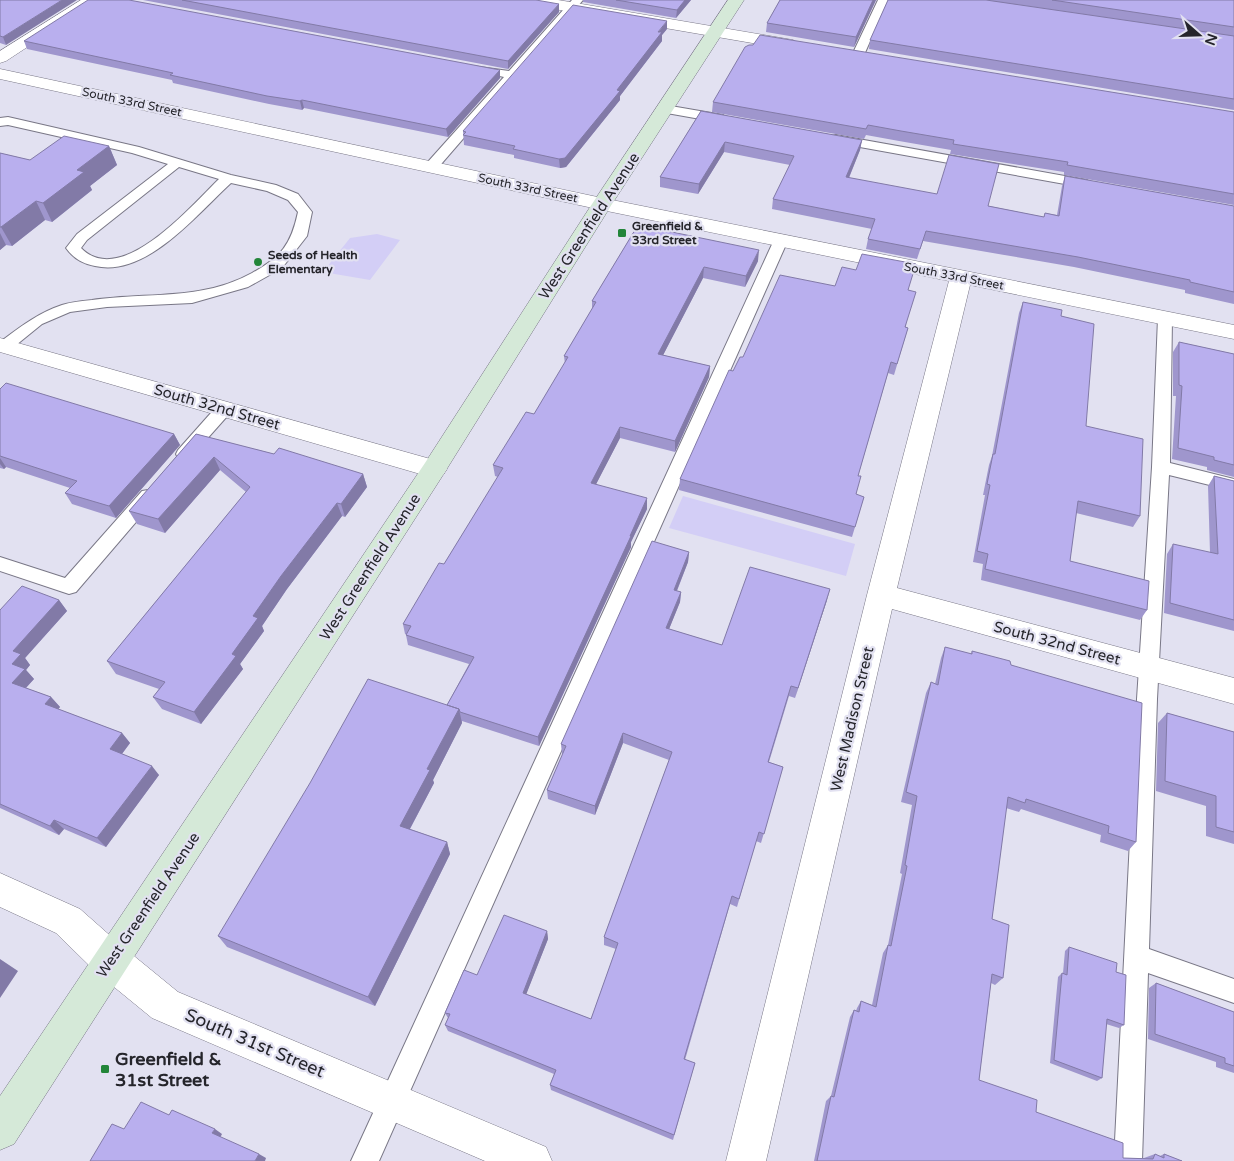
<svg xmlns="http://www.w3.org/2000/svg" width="1234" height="1161" font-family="'Varela Round',sans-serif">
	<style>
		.green { fill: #d3cef6 }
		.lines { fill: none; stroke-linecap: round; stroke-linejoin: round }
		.service-casing { stroke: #797786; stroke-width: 2 }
		.minor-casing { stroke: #797786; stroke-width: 1 }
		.secondary-casing { stroke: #797786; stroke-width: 1 }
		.service { fill: #fff; fill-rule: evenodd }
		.minor { fill: #fff; fill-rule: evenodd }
		.secondary { fill: #d5e9d8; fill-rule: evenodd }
		.wall { fill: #9f96cd }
		.shaded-wall { fill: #827aa7 }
		.building { fill: #b9afee; stroke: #827aa7 }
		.poi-dot { fill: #228539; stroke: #e2e1f1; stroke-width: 2 }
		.labels { text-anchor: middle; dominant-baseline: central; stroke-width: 4.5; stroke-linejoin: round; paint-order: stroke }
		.far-street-label { font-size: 12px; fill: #25252b; stroke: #e2e1f1 }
		.far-poi-label { font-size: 12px; font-weight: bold; fill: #25252b; stroke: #e2e1f1; text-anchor: start }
		.street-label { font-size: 15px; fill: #25252b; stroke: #e2e1f1 }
		.near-street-label { font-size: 18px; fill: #25252b; stroke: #e2e1f1 }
		.near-poi-label { font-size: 18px; font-weight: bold; fill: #25252b; stroke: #e2e1f1; text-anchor: start }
	</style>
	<rect width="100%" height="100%" fill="#e2e1f1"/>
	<path class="green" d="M 377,234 L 400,240 L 370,280 L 323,272 L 350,238 Z
		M 683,496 L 855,544 L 846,576 L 669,528 Z"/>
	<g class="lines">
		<g class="service-casing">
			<path id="service" d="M 572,0 L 583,0 L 436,170 L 426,170 L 425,167 L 426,164 L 504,77 L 472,70 L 472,66 L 509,71 Z
				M 878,0 L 888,0 L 864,55 L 858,58 L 854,57 L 852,55 Z
				M 665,105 L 723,115 L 729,119 L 723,123 L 661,112 L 659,109 Z
				M 8,117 L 139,147 L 231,175 L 276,185 L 298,194 L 312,212 L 307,236 L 282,268 L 248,287 L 192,303 L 107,307 L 70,312 L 42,324 L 10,350 L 0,350 L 0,342 C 20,327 38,313 62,305 C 71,302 82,301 92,300 C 146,292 202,301 252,273 C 281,257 291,245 298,212 L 288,200 L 267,191 L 231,183 C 197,214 146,278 95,266 C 83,264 73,258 66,248 L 77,234 L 168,164 L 132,153 L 8,125 L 0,126 L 0,118 ZM 179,167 L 219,179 C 191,206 121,289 81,248 L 87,240 Z
				M 836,135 L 1087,180 L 1094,184 L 1087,188 L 832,142 L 830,139 L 832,136 Z
				M 781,236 L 788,240 L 379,1161 L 351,1161 L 774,240 Z
				M 1165,313 L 1172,318 L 1170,463 L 1234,479 L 1234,491 L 1169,475 L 1157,699 L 1149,949 L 1234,979 L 1234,1003 L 1148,973 L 1142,1161 L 1114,1161 L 1137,699 L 1152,467 L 1158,318 Z
				M 224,403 L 230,405 L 232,409 L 230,413 L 190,458 L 184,460 L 178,458 L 176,454 L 178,450 L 218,405 Z
				M 148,490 L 154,491 L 157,496 L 154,501 L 76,592 L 69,594 L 0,571 L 0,557 L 65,578 L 142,491 Z"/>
		</g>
		<g class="minor-casing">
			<path id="minor" d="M 81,0 L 99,0 L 6,61 L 0,63 L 0,51 Z
				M 523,0 L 558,0 L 793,40 L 801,45 L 793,50 L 531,5 Z
				M 0,69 L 602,198 L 1234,325 L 1234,339 L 970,285 L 897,588 L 1234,678 L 1234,704 L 892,609 L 766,1161 L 726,1161 L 867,595 L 949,281 L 602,210 L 0,79 Z
				M 0,338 L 434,460 L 443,463 L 447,469 L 443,475 L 434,478 L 0,352 Z
				M 0,873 L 80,909 L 123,947 L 178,992 L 546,1147 L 552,1161 L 485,1161 L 152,1018 L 97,973 L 56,933 L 0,907 Z"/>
		</g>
		<g class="secondary-casing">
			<path id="secondary" d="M 728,0 L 744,0 L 612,204 L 443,475 L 14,1144 L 0,1150 L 0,1096 L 425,463 L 592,204 Z"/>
		</g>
		<use href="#service" class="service"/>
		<use href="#minor" class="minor"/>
		<use href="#secondary" class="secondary"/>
	</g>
	<path class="wall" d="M 0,0 L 6,45 L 0,43 Z
		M 143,0 L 536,0 L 559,12 L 508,69 Z
		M 583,0 L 691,0 L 676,18 L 583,2 Z
		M 780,0 L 876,0 L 854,47 L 766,32 L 767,23 Z
		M 987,0 L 1234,0 L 1234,110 L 869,49 L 870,40 Z
		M 667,29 L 662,35 L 662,41 L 620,96 L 620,100 L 566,167 L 560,168 L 514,158 L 514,155 L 464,145 L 463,131 Z
		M 24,41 L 500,70 L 500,78 L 448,137 L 304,108 L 302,110 L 269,104 L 173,83 L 172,80 L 27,49 Z
		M 713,102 L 1234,112 L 1234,205 L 1064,175 L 1064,172 L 950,154 L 951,150 L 899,141 L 866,135 L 864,139 L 712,112 Z
		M 701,111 L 862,140 L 860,150 L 849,178 L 1044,217 L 1045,213 L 1057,215 L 1062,186 L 1065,176 L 1234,206 L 1234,304 L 1185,293 L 1185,290 L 1074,267 L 923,241 L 917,259 L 866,249 L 868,239 L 872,229 L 772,209 L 773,199 L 790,165 L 724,152 L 698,194 L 660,187 L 660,177 Z
		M 109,146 L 117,165 L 90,186 L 92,190 L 52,222 L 45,220 L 12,246 L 6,245 L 0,250 L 0,153 L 30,160 Z
		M 638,225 L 758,261 L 745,287 L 703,278 L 663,355 L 710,366 L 709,377 L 675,452 L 620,438 L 596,484 L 647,509 L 631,542 L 631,547 L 539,746 L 462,721 L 462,723 L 433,780 L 434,783 L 410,829 L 447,842 L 450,854 L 375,1006 L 227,947 L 218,936 L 447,705 L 469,664 L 408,645 L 406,635 L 406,634 L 405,634 L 403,624 L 444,564 L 498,477 L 495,476 L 493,465 L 534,414 L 565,364 L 564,356 L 592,309 L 592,301 Z
		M 908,290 L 906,327 L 908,328 L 894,375 L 888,373 L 858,476 L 856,495 L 864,497 L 852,537 L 679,490 L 680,479 L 733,371 L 743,357 Z
		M 1023,302 L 1061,316 L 1086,426 L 1140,516 L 1133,527 L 1076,513 L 1070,561 L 1147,610 L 1140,620 L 981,580 L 983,564 L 973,562 L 985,495 L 983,495 L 989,465 L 992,456 L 1019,313 Z
		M 1179,342 L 1234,354 L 1234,477 L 1207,470 L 1207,467 L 1172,459 L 1176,396 L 1173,396 L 1173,352 Z
		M 0,389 L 174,434 L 180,445 L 116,518 L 72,504 L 65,493 L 70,488 L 6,467 L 4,469 L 0,468 Z
		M 196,434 L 274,454 L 363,474 L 367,487 L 345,517 L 342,516 L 287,589 L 262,626 L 264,631 L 240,664 L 243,669 L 201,724 L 162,709 L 153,697 L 159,689 L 116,674 L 107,661 L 246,492 L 220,470 L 165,533 L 137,524 L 129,511 Z
		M 1214,476 L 1234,481 L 1234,631 L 1164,613 L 1167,554 L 1173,544 L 1210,553 L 1208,486 Z
		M 689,552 L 688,562 L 677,591 L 681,592 L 680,602 L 669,629 L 722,645 L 827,600 L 795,698 L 789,696 L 769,762 L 783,767 L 761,843 L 756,841 L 737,907 L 730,904 L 685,1060 L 695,1063 L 673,1140 L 551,1090 L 550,1085 L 554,1074 L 448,1031 L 445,1025 L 448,1018 L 445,1013 L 477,975 L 547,931 L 548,939 L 526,994 L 591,1019 L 616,949 L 604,945 L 604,937 L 669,760 L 623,743 L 595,815 L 548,799 L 547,790 L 563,754 L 562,754 L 561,744 Z
		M 59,600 L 67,611 L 25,658 L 30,665 L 26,670 L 34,679 L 26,688 L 51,697 L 60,707 L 58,709 L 122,733 L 130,743 L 122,754 L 159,775 L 106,847 L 64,829 L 59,835 L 0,808 L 0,610 Z
		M 945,647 L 971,654 L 972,651 L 1011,665 L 1136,842 L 1128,851 L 1100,842 L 1101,835 L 1021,809 L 1019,812 L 1006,808 L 992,919 L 1003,978 L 995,985 L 991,983 L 979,1080 L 1036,1112 L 1123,1158 L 1144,1158 L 1155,1154 L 1160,1156 L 1164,1154 L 1182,1161 L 814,1161 L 826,1101 L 831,1096 L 850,1017 L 854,1010 L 856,1011 L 857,1008 L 861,1001 L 872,1005 L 883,953 L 888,945 L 902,874 L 900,873 L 912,805 L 901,802 L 926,693 L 931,682 L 935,684 L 941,658 Z
		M 1167,713 L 1234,732 L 1234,844 L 1206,836 L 1206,806 L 1156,791 L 1158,723 Z
		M 1069,947 L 1116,972 L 1124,1025 L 1119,1028 L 1106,1024 L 1102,1078 L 1097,1081 L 1050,1063 L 1058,977 L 1062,973 L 1063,973 L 1065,951 Z
		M 1156,983 L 1234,1012 L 1234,1073 L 1216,1067 L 1216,1062 L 1148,1039 L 1149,988 Z"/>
	<path class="shaded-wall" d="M 62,0 L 77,0 L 6,45 L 3,37 Z
		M 685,0 L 691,0 L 676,18 L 677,10 Z
		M 873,0 L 876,0 L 854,47 L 856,37 Z
		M 559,4 L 559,12 L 508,69 L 508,61 Z
		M 667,21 L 667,29 L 662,35 L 662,41 L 620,96 L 620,100 L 566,167 L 560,168 L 559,159 Z
		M 500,70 L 500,78 L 448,137 L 446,129 Z
		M 302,100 L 304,108 L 302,110 L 300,101 Z
		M 862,140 L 860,150 L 845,187 L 846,177 Z
		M 725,142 L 724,152 L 698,194 L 699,184 Z
		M 109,146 L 117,165 L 90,186 L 92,190 L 52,222 L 43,203 L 77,170 Z
		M 36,201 L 45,220 L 12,246 L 1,227 Z
		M 0,233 L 6,245 L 0,250 Z
		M 759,250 L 758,261 L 745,287 L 746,276 Z
		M 704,267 L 703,278 L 658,365 L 658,354 Z
		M 710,366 L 709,377 L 675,452 L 675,441 Z
		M 620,427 L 620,438 L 591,494 L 591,483 Z
		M 174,434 L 180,445 L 116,518 L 109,506 Z
		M 214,457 L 220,470 L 165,533 L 158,519 Z
		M 0,458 L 6,467 L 4,469 L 0,464 Z
		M 363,474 L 367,487 L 345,517 L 341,504 Z
		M 647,498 L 647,509 L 631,542 L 631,547 L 539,746 L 538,737 Z
		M 337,503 L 342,516 L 287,589 L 262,626 L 264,631 L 240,664 L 243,669 L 201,724 L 194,712 L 232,654 L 253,616 L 281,576 Z
		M 689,552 L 688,562 L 673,600 L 674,590 Z
		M 830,589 L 827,600 L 795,698 L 798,688 Z
		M 681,592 L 680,602 L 665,639 L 666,628 Z
		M 59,600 L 67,611 L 25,658 L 30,665 L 26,670 L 34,679 L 21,693 L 12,683 L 13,651 Z
		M 51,697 L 60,707 L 54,714 L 45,704 Z
		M 459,709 L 462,723 L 433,780 L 434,783 L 405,838 L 400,826 L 427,769 Z
		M 122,733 L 130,743 L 118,759 L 110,749 Z
		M 623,733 L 623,743 L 595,815 L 595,806 Z
		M 152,766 L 159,775 L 106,847 L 97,838 Z
		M 54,820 L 64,829 L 59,835 L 50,826 Z
		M 447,842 L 450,854 L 375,1006 L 368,997 Z
		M 547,931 L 548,939 L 524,1000 L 523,993 Z
		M 0,959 L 18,971 L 0,998 Z
		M 215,1129 L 222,1134 L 220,1138 L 212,1133 Z
		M 259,1154 L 266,1158 L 265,1161 L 255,1161 Z"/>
	<path class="building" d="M 0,0 L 62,0 L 3,37 L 0,36 Z
		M 88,0 L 129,0 L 500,70 L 446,129 L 302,100 L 300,101 L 267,96 L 170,75 L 173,73 L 24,41 Z
		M 182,0 L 536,0 L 559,4 L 508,61 Z
		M 616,0 L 685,0 L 677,10 Z
		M 780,0 L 873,0 L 856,37 L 767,23 Z
		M 888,0 L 986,0 L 1234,36 L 1234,99 L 870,40 Z
		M 1052,0 L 1234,0 L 1234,27 Z
		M 573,5 L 667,21 L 658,32 L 662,32 L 617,90 L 620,91 L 565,158 L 559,159 L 513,149 L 515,146 L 463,135 L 466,132 L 463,131 Z
		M 760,35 L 1234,112 L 1234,194 L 1067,165 L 1068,162 L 953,144 L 954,140 L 901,131 L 868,125 L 866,129 L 713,102 L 745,47 L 749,45 L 753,45 Z
		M 701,111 L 862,140 L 846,177 L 937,194 L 949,155 L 999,164 L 988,206 L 1044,217 L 1045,213 L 1059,216 L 1065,176 L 1234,206 L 1234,292 L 1190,282 L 1190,280 L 1078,257 L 926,231 L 920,249 L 868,239 L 875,219 L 773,199 L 794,156 L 725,142 L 699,184 L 660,177 Z
		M 64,136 L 109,146 L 77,170 L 84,172 L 43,203 L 36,201 L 1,227 L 0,227 L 0,153 L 30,160 Z
		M 638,225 L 759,250 L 746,276 L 704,267 L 658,354 L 710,366 L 675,441 L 620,427 L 591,483 L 647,498 L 630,536 L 631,536 L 538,737 L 460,712 L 459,709 L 447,705 L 474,657 L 406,635 L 411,626 L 403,624 L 439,563 L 444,564 L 503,468 L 493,465 L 526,412 L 534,414 L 568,357 L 564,356 L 596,302 L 592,301 Z
		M 862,254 L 916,264 L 908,290 L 916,292 L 905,327 L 908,328 L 897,364 L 891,362 L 858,476 L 861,476 L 856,494 L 864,497 L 855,527 L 680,479 L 729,370 L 733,371 L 740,357 L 743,357 L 780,275 L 835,286 L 842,267 L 856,270 Z
		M 1023,302 L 1062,310 L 1061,316 L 1094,324 L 1086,426 L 1143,439 L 1140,516 L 1078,501 L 1070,561 L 1149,581 L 1147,610 L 985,569 L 988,554 L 977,551 L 990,485 L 987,484 L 993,454 L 995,454 Z
		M 1179,342 L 1234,354 L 1234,465 L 1214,460 L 1214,457 L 1178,448 L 1182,386 L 1179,385 Z
		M 6,383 L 174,434 L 109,506 L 65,493 L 77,481 L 0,456 L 0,389 Z
		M 196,434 L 274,454 L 279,448 L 363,474 L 341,504 L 337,503 L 281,576 L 253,616 L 258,618 L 232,654 L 236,656 L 194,712 L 153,697 L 165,682 L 107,661 L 250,487 L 214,457 L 158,519 L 129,511 Z
		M 1214,476 L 1234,481 L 1234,620 L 1170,603 L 1173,544 L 1218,554 Z
		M 652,541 L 689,552 L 674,590 L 681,592 L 666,628 L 722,645 L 750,567 L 830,589 L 798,688 L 791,686 L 768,762 L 783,767 L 764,834 L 759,832 L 739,899 L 732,896 L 684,1059 L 695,1063 L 674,1135 L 550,1085 L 556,1070 L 445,1025 L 450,1014 L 445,1013 L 464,970 L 477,975 L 504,915 L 547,931 L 523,993 L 591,1019 L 618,943 L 604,937 L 672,752 L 623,733 L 595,806 L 547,790 L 566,746 L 561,744 Z
		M 22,586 L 59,600 L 13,651 L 21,654 L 12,664 L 25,669 L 12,683 L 51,697 L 45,704 L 122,733 L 110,749 L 152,766 L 97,838 L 54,820 L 50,826 L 0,804 L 0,610 Z
		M 945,647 L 972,654 L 972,651 L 1010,661 L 1011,665 L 1142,703 L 1136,842 L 1108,833 L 1109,826 L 1026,799 L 1025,803 L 1008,797 L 992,919 L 1009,925 L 1003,978 L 992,974 L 979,1080 L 1037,1100 L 1036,1112 L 1123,1143 L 1123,1158 L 1153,1159 L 1155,1154 L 1164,1158 L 1164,1154 L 1182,1161 L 817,1161 L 831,1096 L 834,1097 L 854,1010 L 859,1012 L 861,1001 L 876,1007 L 888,945 L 891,946 L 907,866 L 905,865 L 917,796 L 906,792 L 931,682 L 938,685 Z
		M 368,679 L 459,709 L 427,769 L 430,770 L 400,826 L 447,842 L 368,997 L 218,936 L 310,783 Z
		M 1167,713 L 1234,732 L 1234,832 L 1216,827 L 1216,796 L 1165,781 Z
		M 1069,947 L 1117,963 L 1116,972 L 1126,975 L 1124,1025 L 1107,1019 L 1102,1078 L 1054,1060 L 1062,973 L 1067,975 Z
		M 1156,983 L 1234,1012 L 1234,1066 L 1225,1063 L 1225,1058 L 1155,1034 Z
		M 141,1102 L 169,1115 L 172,1110 L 215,1129 L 212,1133 L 259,1154 L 255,1161 L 90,1161 L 112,1124 L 124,1129 Z"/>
	<g class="poi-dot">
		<rect x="617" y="228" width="10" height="10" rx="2.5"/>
		<circle cx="258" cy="262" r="5"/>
		<rect x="100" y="1064" width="10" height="10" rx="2.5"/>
	</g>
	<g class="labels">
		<g class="far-street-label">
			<text transform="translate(132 102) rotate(12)">South 33rd Street</text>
			<text transform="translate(528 188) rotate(12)">South 33rd Street</text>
			<text transform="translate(954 276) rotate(11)">South 33rd Street</text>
		</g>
		<g class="far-poi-label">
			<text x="632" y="226">Greenfield &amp;<tspan x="632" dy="14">33rd Street</tspan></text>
			<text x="268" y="255">Seeds of Health<tspan x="268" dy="14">Elementary</tspan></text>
		</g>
		<g class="street-label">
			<text transform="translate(589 226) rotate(-57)">West Greenfield Avenue</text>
			<text transform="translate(217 407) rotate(16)">South 32nd Street</text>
			<text transform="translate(370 567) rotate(-57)">West Greenfield Avenue</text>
			<text transform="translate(1057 643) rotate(15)">South 32nd Street</text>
			<text transform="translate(852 719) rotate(-77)">West Madison Street</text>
			<text transform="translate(148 905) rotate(-56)">West Greenfield Avenue</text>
		</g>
		<g class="near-street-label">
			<text transform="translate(255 1043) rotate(23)">South 31st Street</text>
		</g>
		<g class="near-poi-label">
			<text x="115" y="1059">Greenfield &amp;<tspan x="115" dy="21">31st Street</tspan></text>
		</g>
	</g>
	<g transform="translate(1199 35) rotate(110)" stroke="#e2e1f1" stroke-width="4" paint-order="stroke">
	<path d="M0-4L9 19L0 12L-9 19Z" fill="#25252b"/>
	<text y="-8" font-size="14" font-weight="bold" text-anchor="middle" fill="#25252b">N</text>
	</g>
</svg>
